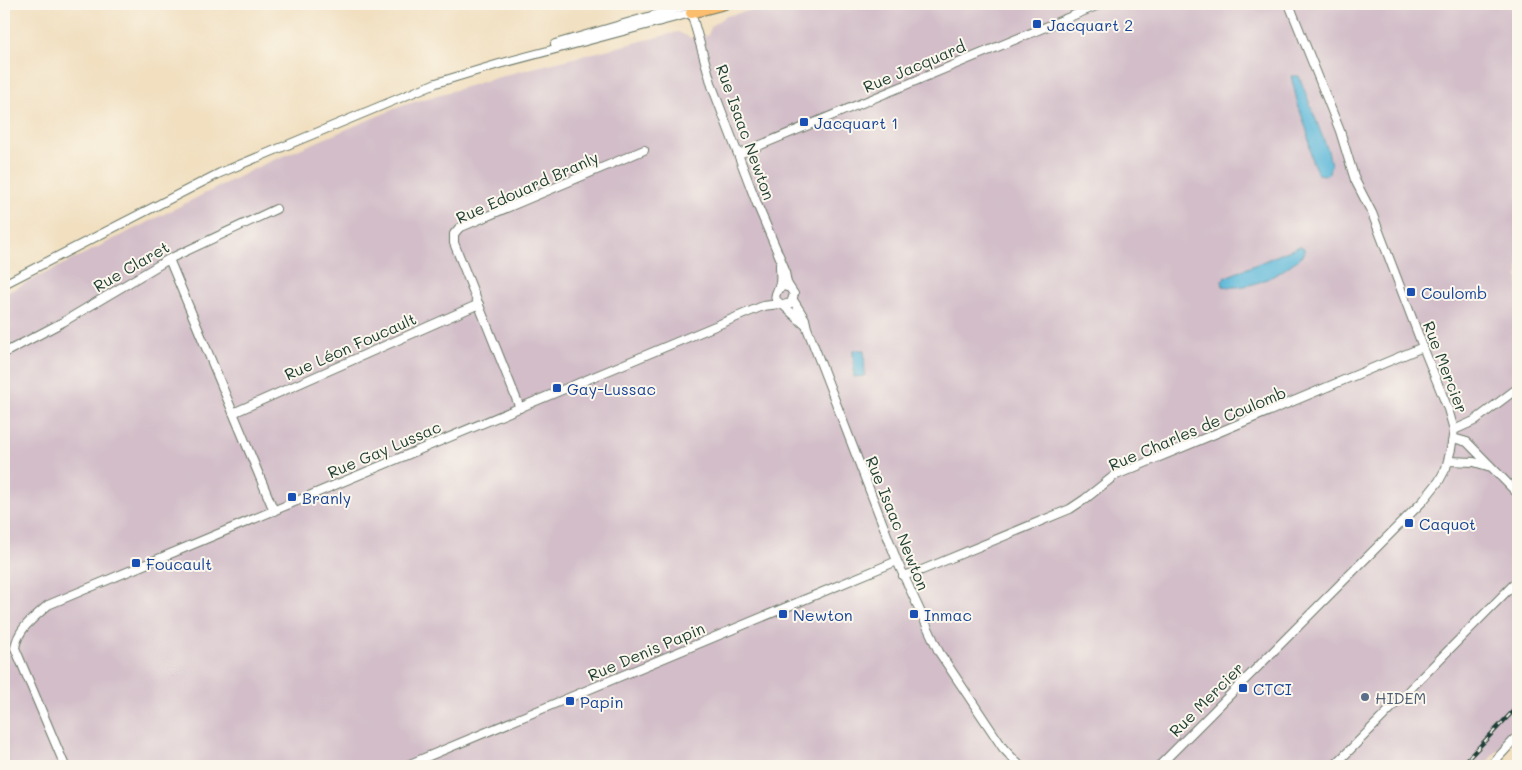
<svg xmlns="http://www.w3.org/2000/svg" width="1522" height="770" font-family="Mali,sans-serif">
	<style>
		.industrial { fill: #d2bdc8 }
		.water { fill: #5bb7d9; stroke: #3d7a86 }
		.lines { fill: none; stroke-linecap: round; stroke-linejoin: round }
		.minor-casing { stroke: #687665; stroke-width: 10 }
		.major-casing { stroke: #687665; stroke-width: 12 }
		.minor { stroke: #fff; stroke-width: 8 }
		.major { stroke: #fbbd6e; stroke-width: 10 }
		.rail-casing { stroke: #1f3d34; stroke-width: 4 }
		.rail { stroke: #fbf7ec; stroke-width: 2; stroke-dasharray: 5.5; stroke-linecap: butt }
		.transit-dot { fill: #1a4fb4; stroke: #fbf7ec; stroke-width: 2 }
		.service-dot { fill: #5c6f8a; stroke: #fbf7ec; stroke-width: 2 }
		.labels { text-anchor: middle; dominant-baseline: central; stroke-width: 4; stroke-linejoin: round; paint-order: stroke }
		.transit-label { font-size: 16px; fill: #164399; stroke: #fbf7ec; text-anchor: start }
		.street-label { font-size: 16px; fill: #1f3d34; stroke: #fbf7ec }
		.service-label { font-size: 16px; fill: #4e5e75; stroke: #fbf7ec; text-anchor: start }
	</style>
	<rect width="100%" height="100%" fill="#fbf7ec"/>
	<filter id="ink" filterUnits="userSpaceOnUse"><feTurbulence type="fractalNoise" baseFrequency=".02" numOctaves="2"/><feDisplacementMap in="SourceGraphic" scale="10" xChannelSelector="R" yChannelSelector="G"/><feConvolveMatrix kernelMatrix="1 2 1 2 8 2 1 2 1" color-interpolation-filters="sRGB"/></filter>
	<filter id="wash" filterUnits="userSpaceOnUse"><feTurbulence type="fractalNoise" baseFrequency=".0096" numOctaves="4" result="noise"/><feDisplacementMap in="SourceGraphic" scale="20" xChannelSelector="R" yChannelSelector="G"/><feGaussianBlur stdDeviation="1.12" result="paint"/><feColorMatrix in="noise" values="0 0 0 0 0 0 0 0 0 0 0 0 0 0 0 0 0 1.4 0 .05"/><feComposite in="paint" operator="in"/></filter>
	<g filter="url(#wash)">
		<rect width="100%" height="100%" fill="#f1dfc0"/>
		<path class="industrial" d="M 780,4 L 1518,4 L 1518,729 L 1483,766 L 4,766 L 4,294 L 262,165 L 404,105 L 513,73 L 678,32 L 691,38 L 708,35 L 712,25 L 726,16 Z"/>
		<path class="water" d="M 1291,76 L 1299,76 L 1328,151 L 1331,164 L 1329,173 L 1326,175 L 1318,174 L 1312,161 L 1307,131 L 1298,105 Z
			M 1300,246 L 1304,248 C 1305,256 1299,259 1293,263 C 1276,277 1246,291 1223,286 L 1222,281 L 1226,277 Z
			M 853,350 L 864,350 L 865,376 L 854,377 Z"/>
	</g>
	<g filter="url(#ink)">
		<g class="lines">
			<g class="minor-casing">
				<path id="minor" d="M 555,44 L 689,5 L 712,86 L 757,204 L 784,267 L 787,283 L 790,288
					M 739,154 L 1101,4
					M 169,259 L 274,511
					M 4,284 L 220,173 L 436,83 L 499,64 L 691,13
					M 778,289 L 784,286 L 790,288 L 794,294 L 791,303 L 783,305 C 769,298 778,293 780,283 C 781,278 780,271 780,265
					M 793,300 L 805,319 L 807,328 L 897,561 L 939,652 L 1003,748 L 1020,766
					M 783,305 L 804,324
					M 4,353 L 63,322 L 169,259 L 276,209
					M 520,408 L 454,243 L 454,234 L 459,228 L 644,150
					M 233,413 L 479,304
					M 1454,430 L 1474,421 L 1518,388
					M 1453,438 L 1467,442 L 1518,494
					M 1449,461 L 1474,462 L 1491,467
					M 903,576 L 922,570 L 1070,509 L 1085,499 L 1114,476 L 1423,347
					M 65,766 L 15,648 C 18,628 34,618 48,605 L 763,306 L 780,304
					M 405,766 L 897,561
					M 1159,766 L 1423,501 L 1439,481 L 1446,468 L 1451,449 L 1454,430 L 1448,409 L 1423,347 L 1372,213 L 1355,180 L 1340,131 L 1289,4
					M 1334,766 L 1518,580
					M 1490,766 L 1518,736"/>
			</g>
			<g class="major-casing">
				<path id="major" d="M 689,5 L 694,4
					M 691,13 L 725,4"/>
			</g>
			<use href="#minor" class="minor"/>
			<use href="#major" class="major"/>
			<g class="rail-casing">
				<path id="rail" d="M 1461,766 L 1518,706"/>
			</g>
			<use href="#rail" class="rail"/>
		</g>
	</g>
	<g class="transit-dot">
		<rect x="1032" y="19" width="10" height="10" rx="2.5"/>
		<rect x="799" y="117" width="10" height="10" rx="2.5"/>
		<rect x="1406" y="287" width="10" height="10" rx="2.5"/>
		<rect x="552" y="383" width="10" height="10" rx="2.5"/>
		<rect x="287" y="492" width="10" height="10" rx="2.5"/>
		<rect x="1404" y="518" width="10" height="10" rx="2.5"/>
		<rect x="131" y="558" width="10" height="10" rx="2.5"/>
		<rect x="778" y="609" width="10" height="10" rx="2.5"/>
		<rect x="909" y="609" width="10" height="10" rx="2.5"/>
		<rect x="1238" y="683" width="10" height="10" rx="2.5"/>
		<rect x="565" y="696" width="10" height="10" rx="2.5"/>
	</g>
	<circle class="service-dot" cx="1365" cy="697" r="5"/>
	<g class="labels">
		<g class="transit-label">
			<text x="1047" y="24">Jacquart 2</text>
			<text x="814" y="122">Jacquart 1</text>
			<text x="1421" y="292">Coulomb</text>
			<text x="567" y="388">Gay-Lussac</text>
			<text x="302" y="497">Branly</text>
			<text x="1419" y="523">Caquot</text>
			<text x="146" y="563">Foucault</text>
			<text x="793" y="614">Newton</text>
			<text x="924" y="614">Inmac</text>
			<text x="1253" y="688">CTCI</text>
			<text x="580" y="701">Papin</text>
		</g>
		<g class="street-label">
			<text transform="translate(914 66) rotate(-23)">Rue Jacquard</text>
			<text transform="translate(746 132) rotate(70)">Rue Isaac Newton</text>
			<text transform="translate(527 187) rotate(-24)">Rue Edouard Branly</text>
			<text transform="translate(131 266) rotate(-30)">Rue Claret</text>
			<text transform="translate(350 346) rotate(-24)">Rue Léon Foucault</text>
			<text transform="translate(1446 367) rotate(69)">Rue Mercier</text>
			<text transform="translate(1197 428) rotate(-23)">Rue Charles de Coulomb</text>
			<text transform="translate(384 449) rotate(-23)">Rue Gay Lussac</text>
			<text transform="translate(898 523) rotate(68)">Rue Isaac Newton</text>
			<text transform="translate(646 651) rotate(-23)">Rue Denis Papin</text>
			<text transform="translate(1206 699) rotate(-45)">Rue Mercier</text>
		</g>
		<g class="service-label">
			<text x="1375" y="697">HIDEM</text>
		</g>
	</g>
	<rect width="1522" height="770" fill="none" stroke="#fbf7ec" stroke-width="20"/>
</svg>
